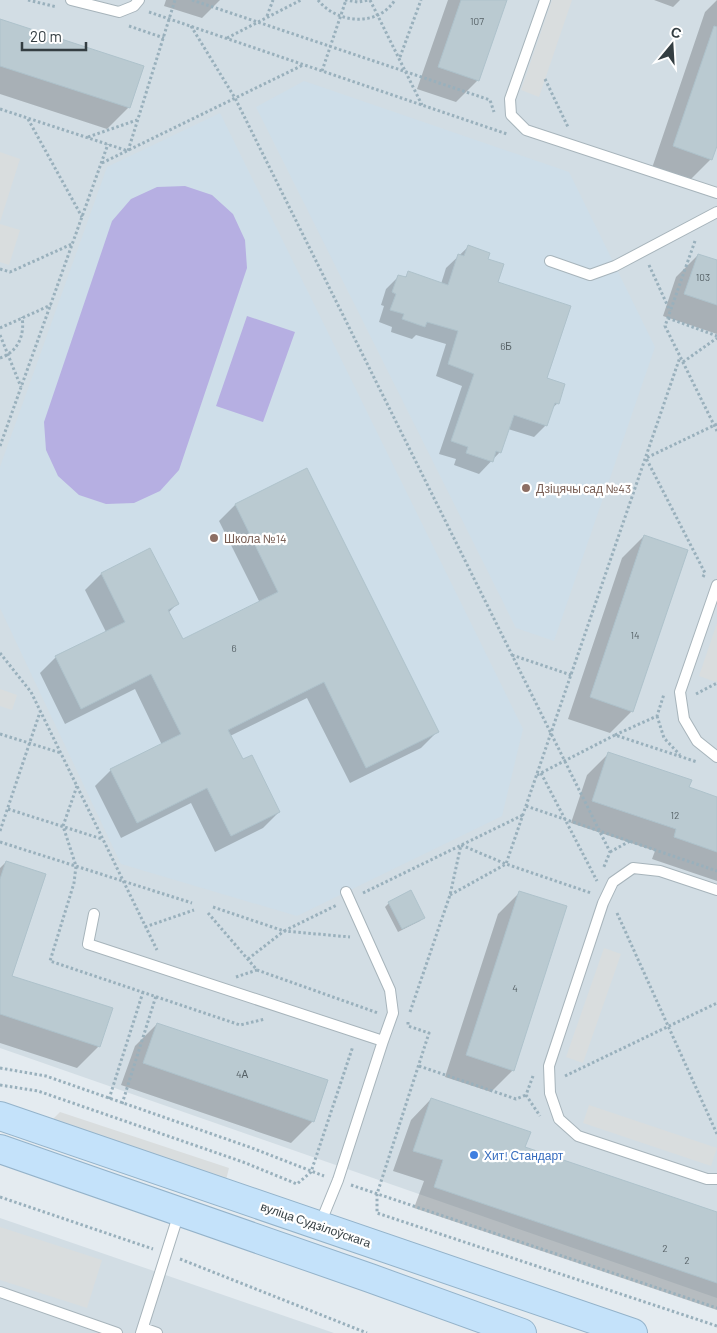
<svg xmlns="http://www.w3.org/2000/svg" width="717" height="1333" font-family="Barlow,sans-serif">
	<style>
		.residential { fill: #d2dde4 }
		.education { fill: #cedee9 }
		.green { fill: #b6afe2 }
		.parking { fill: #d9ddde }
		.shadow { fill: #0003 }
		.building { fill: #bacad1; stroke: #aec2cb }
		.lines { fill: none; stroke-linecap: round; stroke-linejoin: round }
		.service-casing { stroke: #a7b4bb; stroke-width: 12 }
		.secondary-casing { stroke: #94b3ca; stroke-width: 30 }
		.path { stroke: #99b0bc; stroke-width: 3; stroke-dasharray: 2.5 2.5; stroke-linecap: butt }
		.service { stroke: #fff; stroke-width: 10 }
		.secondary { stroke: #c4e2fa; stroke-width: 28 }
		.education-dot { fill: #8d6e63; stroke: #fff; stroke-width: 2 }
		.shop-dot { fill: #3f7fe0; stroke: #fff; stroke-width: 2 }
		.labels { text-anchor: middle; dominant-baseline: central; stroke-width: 4.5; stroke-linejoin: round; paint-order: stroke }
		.number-label { font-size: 10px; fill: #566166 }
		.education-label { font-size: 12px; fill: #785e54; stroke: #fff; text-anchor: start }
		.shop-label { font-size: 12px; fill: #366cbe; stroke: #fff; text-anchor: start }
		.street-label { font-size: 12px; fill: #343e42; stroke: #fff }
	</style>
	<rect width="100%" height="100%" fill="#e4ebf0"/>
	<path class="residential" d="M 0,0 L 717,0 L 717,1298 L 0,1048 Z
		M 0,1218 L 334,1333 L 0,1333 Z"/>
	<path class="education" d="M 304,81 L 569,172 L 655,347 L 554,641 L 516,628 L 256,107 Z
		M 220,113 L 523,729 L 502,816 L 297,916 L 121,864 L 0,608 L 0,467 L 107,167 Z"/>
	<path class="green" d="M 185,186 L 212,195 L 233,214 L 245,240 L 247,268 L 179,470 L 160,491 L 134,503 L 106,504 L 79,495 L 58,476 L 46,450 L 44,422 L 112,221 L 131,199 L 157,187 Z
		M 247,316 L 295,332 L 263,422 L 216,406 Z"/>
	<path class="parking" d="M 552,0 L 572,0 L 539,97 L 521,90 Z
		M 0,152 L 20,159 L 0,222 Z
		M 0,224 L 20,230 L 9,265 L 0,262 Z
		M 717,623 L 717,680 L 716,682 L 699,676 Z
		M 0,689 L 17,695 L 12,710 L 0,706 Z
		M 604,948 L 621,954 L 583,1063 L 566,1057 Z
		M 589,1105 L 717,1148 L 711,1166 L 583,1123 Z
		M 60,1112 L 229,1168 L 226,1180 L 52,1120 Z
		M 0,1227 L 102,1260 L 87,1308 L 0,1280 Z"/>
	<path class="shadow" d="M 166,0 L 220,0 L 202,18 L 164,6 Z
		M 448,0 L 505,0 L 478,80 L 456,102 L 417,89 Z
		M 654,0 L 680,0 L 673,7 Z
		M 717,0 L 717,142 L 711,159 L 689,181 L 652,168 L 705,12 Z
		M 0,20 L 129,107 L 107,129 L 0,94 Z
		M 468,247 L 487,260 L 497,283 L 558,403 L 551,409 L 546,425 L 534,437 L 508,429 L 500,452 L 479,474 L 454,465 L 456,459 L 439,454 L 462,386 L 436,376 L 446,344 L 416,335 L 412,339 L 391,332 L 392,327 L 379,322 L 384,306 L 381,305 L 386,289 L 399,276 L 404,278 L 409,273 L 441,284 L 446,268 Z
		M 698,255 L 717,261 L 717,334 L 663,316 L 676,277 Z
		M 306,470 L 437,732 L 421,748 L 350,783 L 307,698 L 230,736 L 243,761 L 279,812 L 263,828 L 215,852 L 191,803 L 121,838 L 95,786 L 111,770 L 162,745 L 135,689 L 65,724 L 40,673 L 56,657 L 106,632 L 85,590 L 101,574 L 150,550 L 177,604 L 168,613 L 182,641 L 260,603 L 219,521 L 235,505 Z
		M 644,536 L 632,711 L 610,733 L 568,719 L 622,558 Z
		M 609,753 L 688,788 L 717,798 L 717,881 L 652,859 L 655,851 L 571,823 L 587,775 Z
		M 6,862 L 11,977 L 99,1046 L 77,1068 L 0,1043 L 0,868 Z
		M 520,892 L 513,1070 L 491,1092 L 445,1077 L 498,914 Z
		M 389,903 L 424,917 L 420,921 L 398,932 L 385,907 Z
		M 157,1024 L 313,1121 L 291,1143 L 121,1085 L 135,1046 Z
		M 431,1099 L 524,1148 L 717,1214 L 717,1310 L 414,1208 L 424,1181 L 393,1171 L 411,1120 Z"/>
	<path class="building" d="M 461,0 L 507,0 L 479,81 L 438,67 Z
		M 0,19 L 144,66 L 130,108 L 0,66 Z
		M 714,26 L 717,27 L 717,146 L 712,160 L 673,146 Z
		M 468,245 L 490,253 L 488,259 L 504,264 L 498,282 L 571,306 L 547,378 L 565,384 L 559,404 L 555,403 L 547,426 L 514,415 L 501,453 L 496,451 L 493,462 L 466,453 L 468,447 L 451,441 L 474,374 L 448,364 L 458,331 L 427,322 L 425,327 L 402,319 L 404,314 L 390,310 L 396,294 L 392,292 L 398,275 L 406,277 L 408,271 L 448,285 L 458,254 L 464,256 Z
		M 698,254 L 717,260 L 717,305 L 684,294 Z
		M 307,468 L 439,732 L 366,768 L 324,682 L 228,730 L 243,759 L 252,755 L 280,812 L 231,836 L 207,788 L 137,823 L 110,769 L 181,734 L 151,674 L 81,709 L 55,656 L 125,622 L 101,573 L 150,548 L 179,604 L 168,610 L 183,639 L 278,592 L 235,504 Z
		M 644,535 L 688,550 L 633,712 L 590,697 Z
		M 608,752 L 692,780 L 689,787 L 717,797 L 717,852 L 674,837 L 676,829 L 592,801 Z
		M 6,861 L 46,874 L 12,976 L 113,1008 L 100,1047 L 0,1014 L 0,879 Z
		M 411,890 L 425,918 L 402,929 L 388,902 Z
		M 519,891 L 567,906 L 514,1071 L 466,1055 Z
		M 157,1023 L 328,1080 L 314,1122 L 143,1063 Z
		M 431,1098 L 531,1132 L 525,1147 L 717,1212 L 717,1283 L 434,1187 L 443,1160 L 413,1151 Z"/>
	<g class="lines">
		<g class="service-casing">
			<path id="service" d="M 71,0 L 119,12 L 134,6 L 139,0
				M 545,0 L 510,99 L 511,115 L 526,130 L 717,193
				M 550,261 L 590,275 L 615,266 L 717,212
				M 717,585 L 680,692 L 684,719 L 697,741 L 717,757
				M 717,890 L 660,871 L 633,868 L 613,882 L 603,903 L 549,1066 L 550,1093 L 559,1119 L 578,1136 L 707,1179 L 717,1179
				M 346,892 L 390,990 L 393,1013 L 383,1041
				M 94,914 L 88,944 L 383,1041 L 338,1180 L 320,1224
				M 0,1292 L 117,1333
				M 143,1328 L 157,1333
				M 141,1333 L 179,1213"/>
		</g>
		<g class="secondary-casing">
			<path id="secondary" d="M 0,1116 L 633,1333
				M 0,1149 L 370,1278 L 522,1333"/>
		</g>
		<path class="path" d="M 28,0 L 57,7
			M 192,0 L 490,100 L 494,112
			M 318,0 C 336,23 377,28 395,0
			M 345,0 L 358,2 L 369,0
			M 370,0 L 422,105
			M 149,12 L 507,134
			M 267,16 L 273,0
			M 129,26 L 164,38
			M 191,26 L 235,98 L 610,852 L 603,869
			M 227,38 L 301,0
			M 400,57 L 421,0
			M 322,71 L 346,0
			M 545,79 L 568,127
			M 0,109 L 128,151 L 175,0
			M 28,119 L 82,217
			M 88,137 L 137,120
			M 102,163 L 303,65
			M 695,241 L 665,326 L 717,431
			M 649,265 L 670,311
			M 0,269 L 10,272 L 72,244
			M 668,318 L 717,336
			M 0,328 L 51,305
			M 0,335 L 21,387
			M 0,358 C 18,352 25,335 22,317
			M 683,362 L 717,338
			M 0,446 L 108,144
			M 703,577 L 705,573 L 646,458 L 717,424
			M 0,653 L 31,692 L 157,950
			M 512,655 L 571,675
			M 696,694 L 717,683
			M 657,716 L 664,738 L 680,755
			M 0,734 L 61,753
			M 615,735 L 657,716 L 664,694
			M 541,773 L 597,881
			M 537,775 L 615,735 L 697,762
			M 77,786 L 63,826 L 76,866 L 74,883 L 50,961 L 240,1025 L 265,1019
			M 526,806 L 717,871
			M 8,809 L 102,839
			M 0,831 L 40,712
			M 0,842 L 192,903
			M 610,852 L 630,841
			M 363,893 L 523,815
			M 450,895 L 506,864 L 680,357
			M 213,907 L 284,931 L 337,905
			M 208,913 L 257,970 L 378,1013
			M 617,913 L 717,1134
			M 145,927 L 194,910
			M 248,959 L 284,931 L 350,937
			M 236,977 L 257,970
			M 410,1012 L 450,895 L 461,845 L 506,864 L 591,893
			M 408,1022 L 408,1026 L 429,1033 L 377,1194 L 377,1213 L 717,1326
			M 419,1066 L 516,1099 L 526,1095
			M 0,1068 L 46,1076 L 252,1148 L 324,1176
			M 533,1076 L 526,1095 L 540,1116
			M 565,1076 L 717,1003
			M 0,1085 L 38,1091 L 243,1162 L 297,1184 L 311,1172 L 353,1046
			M 109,1099 L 143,992
			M 122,1104 L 156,996
			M 351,1185 L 717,1308
			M 0,1197 L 153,1249
			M 180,1259 L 367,1333"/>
		<use href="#service" class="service"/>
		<use href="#secondary" class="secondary"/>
	</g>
	<g class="education-dot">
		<circle cx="526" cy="488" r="5"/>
		<circle cx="214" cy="538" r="5"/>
	</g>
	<circle class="shop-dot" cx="474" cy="1155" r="5"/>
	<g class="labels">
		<g class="number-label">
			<text x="477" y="21">107</text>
			<text x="703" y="277">103</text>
			<text x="506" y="346">6Б</text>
			<text x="635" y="635">14</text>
			<text x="234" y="648">6</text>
			<text x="675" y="815">12</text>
			<text x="515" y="988">4</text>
			<text x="242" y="1074">4А</text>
			<text x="665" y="1248">2</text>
			<text x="687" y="1260">2</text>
		</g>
		<g class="education-label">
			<text x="536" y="488">Дзіцячы сад №43</text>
			<text x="224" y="538">Школа №14</text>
		</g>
		<g class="shop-label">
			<text x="484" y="1155">Хит! Стандарт</text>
		</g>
		<g class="street-label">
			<text transform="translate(316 1224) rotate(19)">вуліца Судзілоўскага</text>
		</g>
	</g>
	<g transform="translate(672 45) rotate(18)" stroke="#ffffff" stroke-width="4" paint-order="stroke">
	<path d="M0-4L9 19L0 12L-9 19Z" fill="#343e42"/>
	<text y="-8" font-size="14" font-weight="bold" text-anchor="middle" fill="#343e42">С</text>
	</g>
	<path d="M22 42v8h64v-8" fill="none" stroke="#343e42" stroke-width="2.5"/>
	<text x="30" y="42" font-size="15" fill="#343e42" stroke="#ffffff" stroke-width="4" paint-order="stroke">20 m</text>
</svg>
